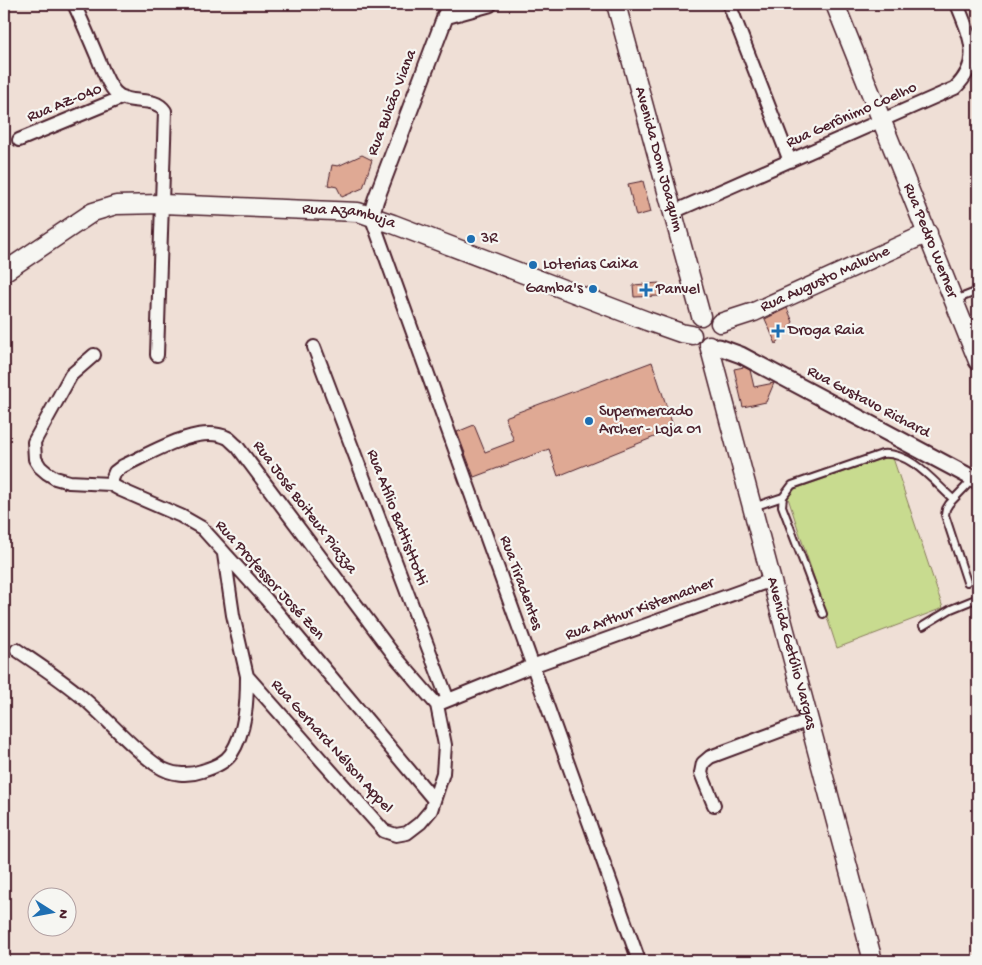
<svg xmlns="http://www.w3.org/2000/svg" width="982" height="965" font-family="'Gochi Hand',sans-serif">
	<style>
		.green { fill: #c8db8f; stroke: #897d5d }
		.building { fill: #dfa994; stroke: #4a1f2b }
		.lines { fill: none; stroke-linecap: round; stroke-linejoin: round }
		.service-casing { stroke: #4a1f2b; stroke-width: 10 }
		.minor-casing { stroke: #4a1f2b; stroke-width: 16 }
		.tertiary-casing { stroke: #4a1f2b; stroke-width: 19 }
		.secondary-casing { stroke: #4a1f2b; stroke-width: 21 }
		.service { stroke: #f6f6f2; stroke-width: 6 }
		.minor { stroke: #f6f6f2; stroke-width: 12 }
		.tertiary { stroke: #f6f6f2; stroke-width: 15 }
		.secondary { stroke: #f6f6f2; stroke-width: 18 }
		.poi-dot { fill: #1f6fb2; stroke: #f6f6f2; stroke-width: 2 }
		.labels { text-anchor: middle; dominant-baseline: central; stroke-width: 4.5; stroke-linejoin: round; paint-order: stroke }
		.street-label { font-size: 16px; fill: #4a1f2b; stroke: #f6f6f2 }
		.poi-label { font-size: 16px; fill: #4a1f2b; stroke: #f6f6f2; text-anchor: start }
	</style>
	<rect width="100%" height="100%" fill="#efdfd6"/>
	<filter id="ink" filterUnits="userSpaceOnUse"><feTurbulence type="fractalNoise" baseFrequency=".02" numOctaves="2"/><feDisplacementMap in="SourceGraphic" scale="10" xChannelSelector="R" yChannelSelector="G"/><feConvolveMatrix kernelMatrix="1 2 1 2 8 2 1 2 1" color-interpolation-filters="sRGB"/></filter>
	<g filter="url(#ink)">
		<path class="green" d="M 892,455 L 943,608 L 837,648 L 786,492 Z"/>
		<path class="building" d="M 362,155 L 372,160 L 363,188 L 342,197 L 337,187 L 328,185 L 332,165 L 338,166 Z
			M 643,181 L 651,212 L 636,216 L 628,184 Z
			M 659,283 L 660,296 L 634,297 L 633,285 Z
			M 787,308 L 793,322 L 776,344 L 765,319 Z
			M 652,362 L 674,429 L 558,476 L 549,449 L 474,477 L 457,432 L 474,425 L 485,452 L 514,441 L 505,417 Z
			M 744,367 L 750,370 L 754,387 L 774,383 L 766,402 L 743,407 L 734,369 Z"/>
		<g class="lines">
			<g class="service-casing">
				<path id="service" d="M 955,300 L 978,291
					M 753,507 L 783,497
					M 967,582 L 945,515 L 946,509 L 949,504 L 973,479
					M 823,614 L 782,506 L 783,497 L 792,485 L 882,454 C 910,451 934,482 953,499
					M 923,626 L 951,609 L 978,598"/>
			</g>
			<g class="minor-casing">
				<path id="minor" d="M 74,4 C 83,23 91,42 99,61 C 103,71 108,84 115,92 C 129,107 153,94 165,111 L 157,355
					M 729,4 L 790,161
					M 19,140 L 123,97
					M 673,212 L 955,88 C 982,62 971,38 957,4
					M 371,216 L 639,961
					M 314,347 L 448,700
					M 94,355 L 71,375 L 34,442 L 35,459 L 40,467 L 47,473 L 55,478 L 69,482 L 110,484 L 121,490 L 181,516 L 202,528 L 266,599 L 434,800
					M 110,484 L 115,472 L 123,466 C 150,454 198,423 228,438 C 231,440 234,444 237,446 L 394,655 L 437,705
					M 224,554 L 233,615 L 247,676 L 384,831 L 396,835 L 407,833 L 420,823 L 431,810 L 443,773 L 445,745 L 437,705
					M 17,650 C 39,665 62,680 82,697 C 108,719 130,747 158,766 C 171,775 188,776 202,771 C 212,768 225,763 231,754 C 246,731 247,702 247,676
					M 441,703 L 532,666 L 772,580
					M 714,805 L 701,773 L 703,763 L 710,757 L 809,720"/>
			</g>
			<g class="tertiary-casing">
				<path id="tertiary" d="M 445,16 L 489,4
					M 371,216 L 376,199 L 450,4
					M 712,354 L 713,350 L 719,347 L 741,355 L 978,481"/>
			</g>
			<g class="secondary-casing">
				<g id="secondary">
					<path id="s1" d="M 616,4 L 701,316"/>
					<path id="s2" d="M 835,4 L 978,361"/>
					<path id="s3" d="M 4,272 L 93,212 L 116,205 L 162,204 L 358,212 L 393,224 L 647,321 L 681,333 L 692,335"/>
					<path id="s4" d="M 720,323 L 754,312 L 928,233"/>
					<path id="s5" d="M 709,345 L 873,961"/>
				</g>
			</g>
			<use href="#service" class="service"/>
			<use href="#minor" class="minor"/>
			<use href="#tertiary" class="tertiary"/>
			<use href="#secondary" class="secondary"/>
		</g>
	</g>
	<g class="poi-dot">
		<circle cx="471" cy="239" r="5"/>
		<circle cx="533" cy="265" r="5"/>
		<circle cx="593" cy="289" r="5"/>
		<path d="M643.5 282.5h5v5h5v5h-5v5h-5v-5h-5v-5h5z"/>
		<path d="M775.5 323.5h5v5h5v5h-5v5h-5v-5h-5v-5h5z"/>
		<circle cx="589" cy="421" r="5"/>
	</g>
	<g class="labels">
		<g class="street-label">
			<text transform="translate(393 103) rotate(-69)">Rua Bulcão Viana</text>
			<text transform="translate(65 104) rotate(-22)">Rua AZ-040</text>
			<text transform="translate(852 116) rotate(-24)">Rua Gerônimo Coelho</text>
			<text stroke="none"><textPath href="#s1" startOffset="161">Avenida Dom Joaquim</textPath></text>
			<text stroke="none"><textPath href="#s3" startOffset="365">Rua Azambuja</textPath></text>
			<text stroke="none"><textPath href="#s2" startOffset="255">Rua Pedro Werner</textPath></text>
			<text stroke="none"><textPath href="#s4" startOffset="114">Rua Augusto Maluche</textPath></text>
			<text transform="translate(868 403) rotate(28)">Rua Gustavo Richard</text>
			<text transform="translate(304 508) rotate(53)">Rua José Boiteux Piazza</text>
			<text transform="translate(396 518) rotate(69)">Rua Atílio Battisttotti</text>
			<text transform="translate(269 581) rotate(48)">Rua Professor José Zen</text>
			<text transform="translate(520 583) rotate(70)">Rua Tiradentes</text>
			<text transform="translate(640 610) rotate(-20)">Rua Arthur Kistemacher</text>
			<text stroke="none"><textPath href="#s5" startOffset="319">Avenida Getúlio Vargas</textPath></text>
			<text transform="translate(331 747) rotate(48)">Rua Gerhard Nélson Appel</text>
		</g>
		<g class="poi-label">
			<text x="481" y="239">3R</text>
			<text x="543" y="265">Loterias Caixa</text>
			<text x="583" y="289" text-anchor="end">Gamba's</text>
			<text x="656" y="290">Panvel</text>
			<text x="788" y="331">Droga Raia</text>
			<text x="599" y="412">Supermercado<tspan x="599" dy="18">Archer - Loja 01</tspan></text>
		</g>
	</g>
	<rect width="982" height="965" fill="none" stroke="#f6f6f2" stroke-width="20"/>
	<rect x="10" y="10" width="962" height="945" fill="none" stroke="#4a1f2b" stroke-width="2" filter="url(#ink)"/>
	<g transform="translate(52 912) rotate(101)"><circle r="24" fill="#f6f6f2" stroke="#b1a0a2"/>
	<path d="M0-4L9 19L0 12L-9 19Z" fill="#1f6fb2"/>
	<text y="-8" font-size="14" font-weight="bold" text-anchor="middle" fill="#4a1f2b">N</text>
	</g>
</svg>
